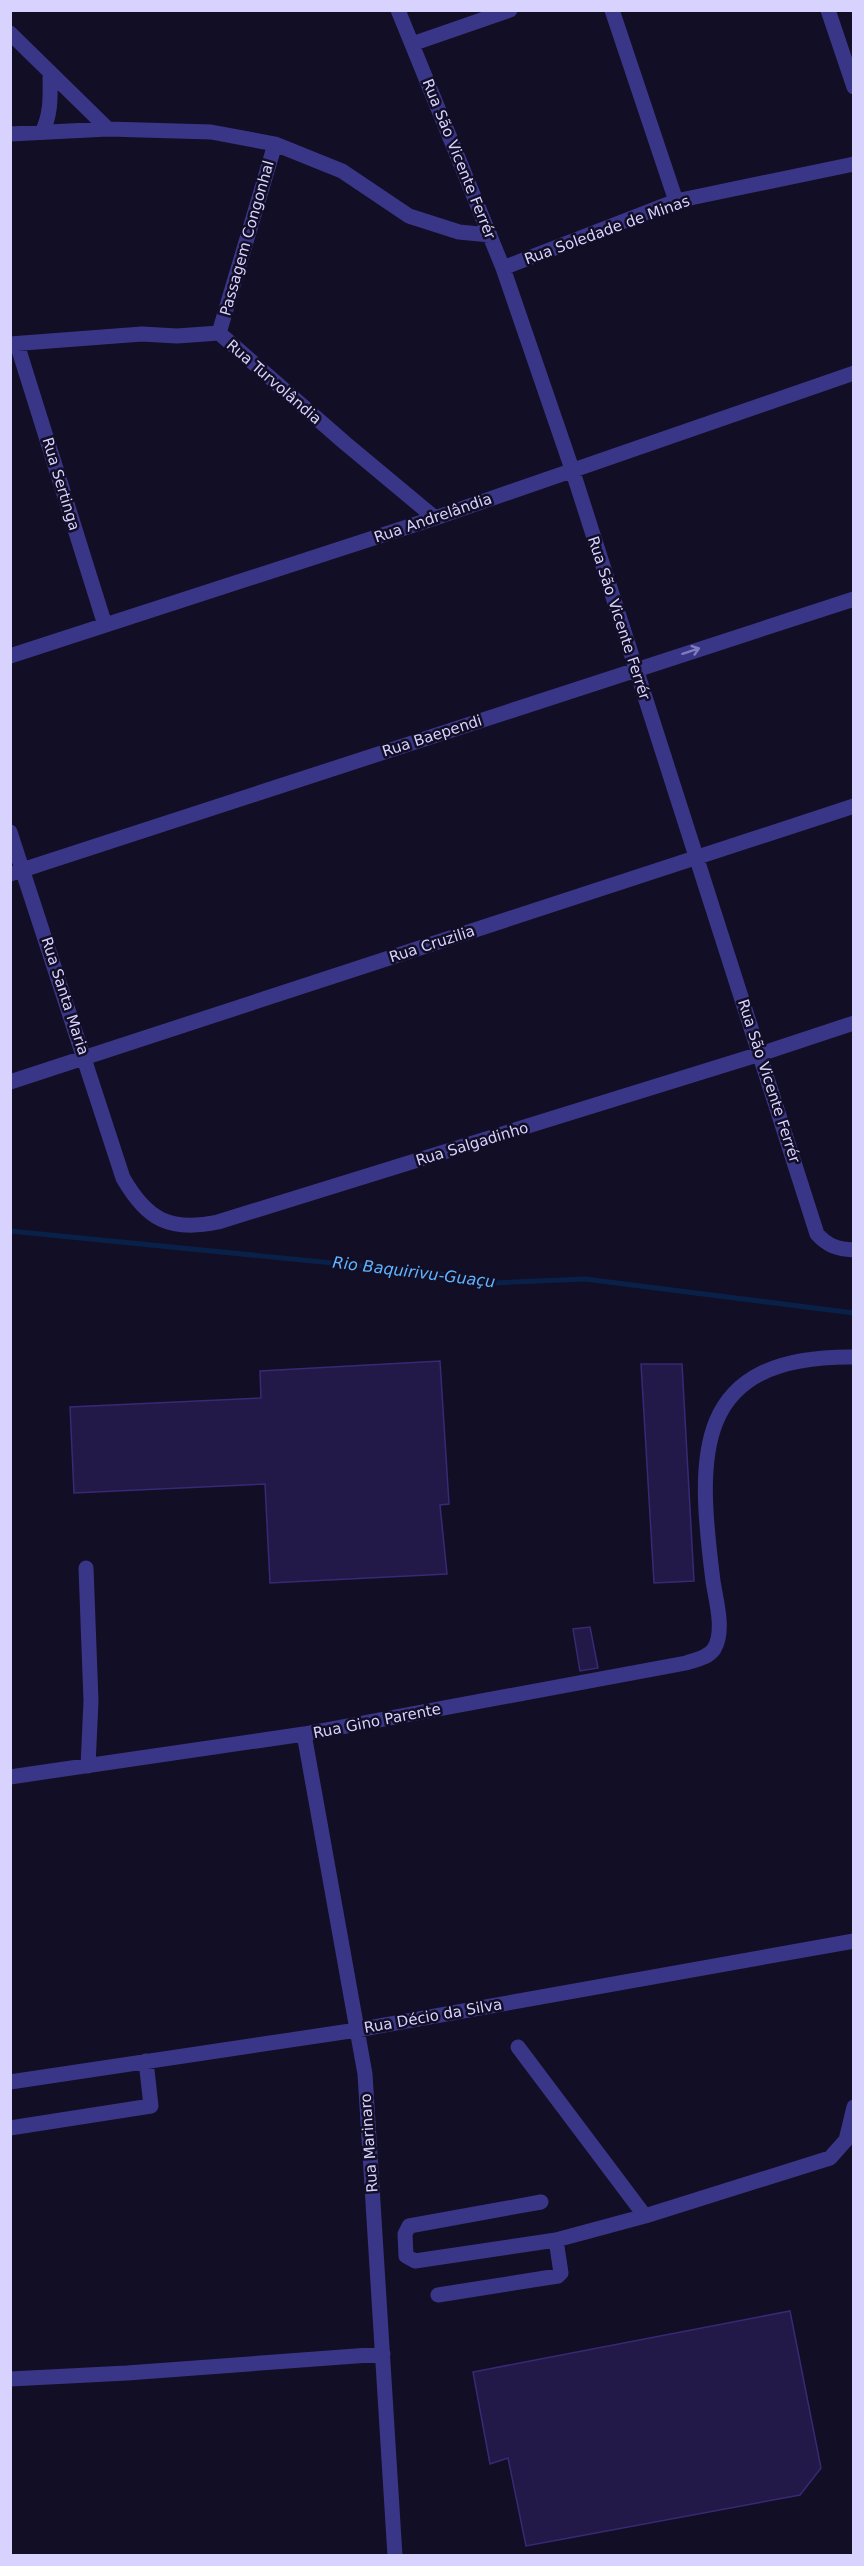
<svg xmlns="http://www.w3.org/2000/svg" width="864" height="2566" font-family="'DejaVu Sans',sans-serif">
	<style>
		.lines { fill: none; stroke-linecap: round; stroke-linejoin: round }
		.stream { stroke: #092049; stroke-width: 5 }
		.building { fill: #221948; stroke: #392975; stroke-width: 1.5 }
		.minor { stroke: #3a3687; stroke-width: 15 }
		.oneway { stroke: #817cbd }
		.labels { text-anchor: middle; dominant-baseline: central; stroke-width: 5; stroke-linejoin: round; paint-order: stroke }
		.street-label { font-size: 15px; fill: #d8d2ff; stroke: #120e26 }
		.water-label { font-size: 16px; font-style: italic; fill: #60b4ff; stroke: #120e26 }
	</style>
	<rect width="100%" height="100%" fill="#120e26"/>
	<g class="lines">
		<path class="stream" d="M 10,1231 L 434,1273 L 493,1283 L 585,1279 L 854,1313"/>
	</g>
	<path class="building" d="M 440,1361 L 449,1504 L 440,1505 L 447,1574 L 270,1583 L 265,1484 L 74,1493 L 70,1407 L 261,1398 L 260,1371 Z
		M 641,1364 L 682,1364 L 694,1581 L 654,1583 Z
		M 590,1627 L 598,1668 L 580,1671 L 573,1629 Z
		M 790,2311 L 821,2468 L 800,2495 L 526,2546 L 508,2458 L 490,2464 L 473,2372 Z"/>
	<g class="lines">
		<path class="minor" d="M 398,10 L 503,268 L 572,469 L 817,1234 C 828,1246 837,1249 854,1250
			M 612,10 L 676,201
			M 828,10 L 854,87
			M 10,33 L 108,129
			M 412,44 L 510,10
			M 42,132 C 52,113 50,93 50,72
			M 10,134 L 108,129 L 211,132 L 275,144 L 342,171 L 409,216 L 459,232 L 490,235
			M 503,268 L 676,201 L 854,164
			M 219,333 L 275,144
			M 10,344 L 142,334 L 177,336 L 219,333 L 345,443 L 435,518
			M 17,344 L 105,625
			M 10,656 L 435,518 L 854,373
			M 10,832 L 123,1178 C 147,1220 170,1232 218,1222 L 760,1054 L 854,1023
			M 10,874 L 854,599
			M 10,1082 L 854,806
			M 86,1568 L 91,1701 L 88,1766
			M 304,1734 L 365,2074 L 395,2556
			M 10,1777 L 304,1734 L 686,1663 C 695,1660 708,1658 714,1649 C 725,1631 716,1601 713,1581 C 697,1455 691,1355 854,1357
			M 518,2047 L 645,2216
			M 10,2082 L 357,2030 L 854,1941
			M 10,2128 L 151,2106 L 146,2061
			M 541,2202 L 409,2226 L 405,2234 L 406,2256 L 415,2261 L 556,2240 L 645,2216 L 830,2158 L 846,2140 L 854,2107
			M 438,2295 L 558,2276 L 561,2273 L 556,2240
			M 10,2379 L 127,2373 L 383,2354"/>
	</g>
	<defs><path id="oneway-shaft" d="M-6 0H5M1.5-3L5.5 0L1.5 3" fill="none" stroke-width="1.6" stroke-linecap="round" stroke-linejoin="round" transform="scale(1.5)"/></defs>
	<use class="oneway" href="#oneway-shaft" transform="translate(691 651) rotate(-18)"/>
	<g class="labels">
		<g class="street-label">
			<text transform="translate(459 159) rotate(68)">Rua São Vicente Ferrér</text>
			<text transform="translate(607 230) rotate(-20)">Rua Soledade de Minas</text>
			<text transform="translate(247 238) rotate(-74)">Passagem Congonhal</text>
			<text transform="translate(274 382) rotate(41)">Rua Turvolândia</text>
			<text transform="translate(61 484) rotate(73)">Rua Sertinga</text>
			<text transform="translate(433 518) rotate(-19)">Rua Andrelândia</text>
			<text transform="translate(619 618) rotate(72)">Rua São Vicente Ferrér</text>
			<text transform="translate(432 736) rotate(-18)">Rua Baependi</text>
			<text transform="translate(432 944) rotate(-18)">Rua Cruzilia</text>
			<text transform="translate(65 996) rotate(72)">Rua Santa Maria</text>
			<text transform="translate(769 1081) rotate(72)">Rua São Vicente Ferrér</text>
			<text transform="translate(472 1144) rotate(-17)">Rua Salgadinho</text>
			<text transform="translate(377 1721) rotate(-11)">Rua Gino Parente</text>
			<text transform="translate(433 2016) rotate(-10)">Rua Décio da Silva</text>
			<text transform="translate(369 2143) rotate(-94)">Rua Marinaro</text>
		</g>
		<g class="water-label">
			<text transform="translate(414 1272) rotate(7)">Rio Baquirivu-Guaçu</text>
		</g>
	</g>
	<rect width="864" height="2566" fill="none" stroke="#d8d2ff" stroke-width="24"/>
</svg>
